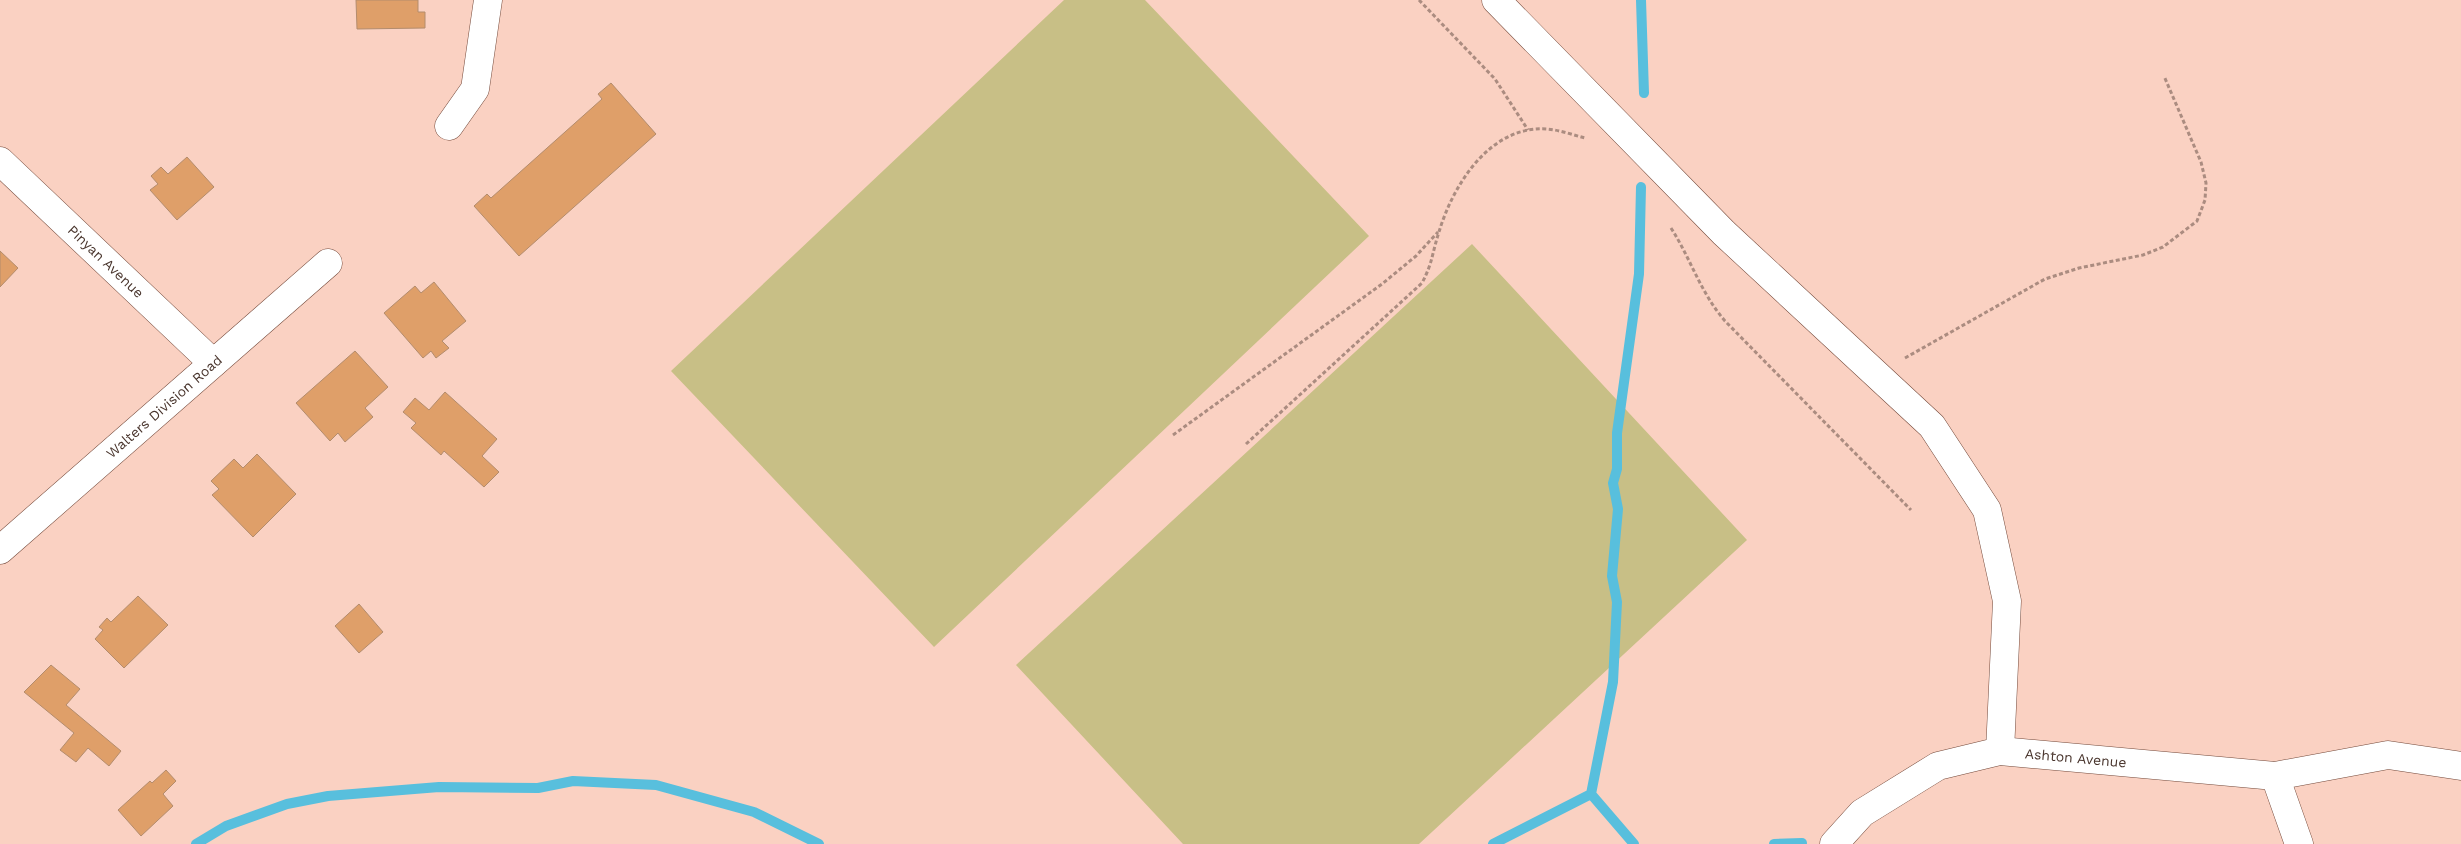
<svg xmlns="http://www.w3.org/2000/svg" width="2461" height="844" font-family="'Work Sans',sans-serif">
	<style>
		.green { fill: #c8bf86 }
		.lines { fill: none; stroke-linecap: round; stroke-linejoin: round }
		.stream { stroke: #58bfdd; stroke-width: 10 }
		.building { fill: #df9f69; stroke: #b38c6d }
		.minor-casing { stroke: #74493a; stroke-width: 29 }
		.path { stroke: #ab8c80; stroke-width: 3; stroke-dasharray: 4 2.5; stroke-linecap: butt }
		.minor { stroke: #fff; stroke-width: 28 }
		.labels { text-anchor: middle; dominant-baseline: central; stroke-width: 4; stroke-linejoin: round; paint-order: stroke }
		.street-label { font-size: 14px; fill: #49352d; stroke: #f9e3dc }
	</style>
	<rect width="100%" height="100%" fill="#fad1c2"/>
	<path class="green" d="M 1064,0 L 1145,0 L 1369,236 L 934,647 L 671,371 Z
		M 1472,244 L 1747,540 L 1419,844 L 1183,844 L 1016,665 Z"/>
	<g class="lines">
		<path class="stream" d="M 1641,0 L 1644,93
			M 1591,794 L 1613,682 L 1617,602 L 1612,576 L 1618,509 L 1613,483 L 1617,469 L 1617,433 L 1639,274 L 1641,187
			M 1591,794 L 1634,844
			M 196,844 L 226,826 L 287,804 L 328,796 L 439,787 L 538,788 L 573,781 L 656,785 L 754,812 L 819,844
			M 1493,844 L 1591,794
			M 1774,844 L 1802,843"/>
	</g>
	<path class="building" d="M 356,0 L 418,0 L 418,12 L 425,12 L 425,28 L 357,29 Z
		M 611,83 L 656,134 L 519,256 L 474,206 L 487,194 L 491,198 L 602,99 L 598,94 Z
		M 187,157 L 214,187 L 177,220 L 150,190 L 158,184 L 151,176 L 161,167 L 168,174 Z
		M 0,251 L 18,268 L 0,287 Z
		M 434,282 L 466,321 L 442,341 L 449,348 L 436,358 L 431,351 L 423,358 L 384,313 L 415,286 L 421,293 Z
		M 355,351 L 388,387 L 365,408 L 373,417 L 345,442 L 338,433 L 330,441 L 296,403 Z
		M 445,392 L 497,439 L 482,456 L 499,472 L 484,487 L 444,451 L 441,455 L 411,428 L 416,423 L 403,412 L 415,398 L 429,410 Z
		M 257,454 L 296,494 L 253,537 L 212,495 L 219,489 L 211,481 L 234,459 L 243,468 Z
		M 138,596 L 168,625 L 124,668 L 95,639 L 103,630 L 99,627 L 107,618 L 111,622 Z
		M 359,604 L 383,632 L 359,653 L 335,626 Z
		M 51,665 L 80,689 L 66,705 L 121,751 L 109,766 L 88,748 L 76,762 L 60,750 L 74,733 L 24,692 Z
		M 166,770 L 176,781 L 163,794 L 173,806 L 141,836 L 118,810 L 150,781 L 152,783 Z"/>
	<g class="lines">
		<g class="minor-casing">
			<g id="minor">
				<path d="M 1496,0 L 1724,233 L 1932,426 L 1987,510 L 2007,601 L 2000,751"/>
				<path d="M 449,126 L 475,89 L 488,0"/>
				<path id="s1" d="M 0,161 L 213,363"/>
				<path id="s2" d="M 0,550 L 328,263"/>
				<path d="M 2275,776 L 2388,755 L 2461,766"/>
				<path id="s3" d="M 1834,844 L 1862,813 L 1938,766 L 2000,751 L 2275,776 L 2299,844"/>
			</g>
		</g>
		<path class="path" d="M 1419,0 L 1495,79 L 1528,130
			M 1671,228 C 1691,259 1700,292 1725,321 L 1911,510
			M 1905,358 L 2045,279 L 2079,268 L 2143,255 L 2163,247 L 2197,221 L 2205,200 L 2206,183 L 2201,162 L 2164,76
			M 1173,435 L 1382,284 L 1416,256 L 1438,232
			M 1246,444 L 1422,283 C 1433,262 1432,253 1439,232 C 1453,185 1490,125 1547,129 C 1560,130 1573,135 1585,138"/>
		<use href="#minor" class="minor"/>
	</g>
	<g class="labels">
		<g class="street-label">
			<text stroke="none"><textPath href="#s1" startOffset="146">Pinyan Avenue</textPath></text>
			<text stroke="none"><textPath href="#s2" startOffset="218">Walters Division Road</textPath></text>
			<text stroke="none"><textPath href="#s3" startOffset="271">Ashton Avenue</textPath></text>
		</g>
	</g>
</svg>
